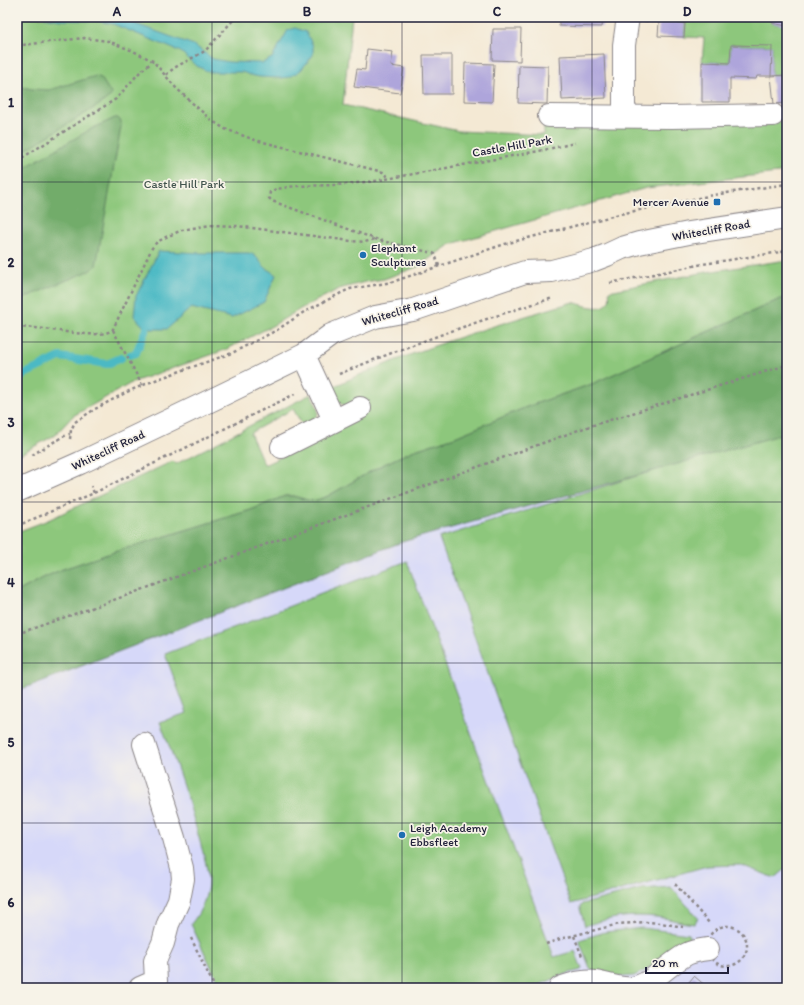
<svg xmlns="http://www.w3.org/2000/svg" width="804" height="1005" font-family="Itim,sans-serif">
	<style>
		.built { fill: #d6d8f9 }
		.green { fill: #8dc77b; stroke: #58745b }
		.forest { fill: #72ac6b; stroke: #4a6753 }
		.water { fill: #4bb9c4; stroke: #366e80 }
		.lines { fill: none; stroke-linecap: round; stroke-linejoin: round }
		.stream { stroke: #4bb9c4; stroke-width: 8 }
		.building { fill: #aea5db }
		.minor-casing { stroke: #8b8688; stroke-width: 24 }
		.path { stroke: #8b8688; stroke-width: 2.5; stroke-dasharray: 3 3; stroke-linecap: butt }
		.minor { stroke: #fff; stroke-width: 22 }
		.grid { fill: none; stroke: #22223b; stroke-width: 1; stroke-opacity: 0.55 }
		.poi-dot { fill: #1f6fb2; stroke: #f7f3e8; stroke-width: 1.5 }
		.labels { text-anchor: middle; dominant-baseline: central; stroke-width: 3.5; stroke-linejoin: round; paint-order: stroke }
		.street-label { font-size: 12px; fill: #22223b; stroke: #f7f3e8 }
		.park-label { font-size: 12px; fill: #42544e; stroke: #f7f3e8 }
		.poi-label { font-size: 12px; fill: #22223b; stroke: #f7f3e8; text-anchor: start }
		.neatline { fill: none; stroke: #22223b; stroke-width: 1.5 }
		.grid-label { font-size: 13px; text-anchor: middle; font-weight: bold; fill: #22223b }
	</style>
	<rect width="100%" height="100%" fill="#f7f3e8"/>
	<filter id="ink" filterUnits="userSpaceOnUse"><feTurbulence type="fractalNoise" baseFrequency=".025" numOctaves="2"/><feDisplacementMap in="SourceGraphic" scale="8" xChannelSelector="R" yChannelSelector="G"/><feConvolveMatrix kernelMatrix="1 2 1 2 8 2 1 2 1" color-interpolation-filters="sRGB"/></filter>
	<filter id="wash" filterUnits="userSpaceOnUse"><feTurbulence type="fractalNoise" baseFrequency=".012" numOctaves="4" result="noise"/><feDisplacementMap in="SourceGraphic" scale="16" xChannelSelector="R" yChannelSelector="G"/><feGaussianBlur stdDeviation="0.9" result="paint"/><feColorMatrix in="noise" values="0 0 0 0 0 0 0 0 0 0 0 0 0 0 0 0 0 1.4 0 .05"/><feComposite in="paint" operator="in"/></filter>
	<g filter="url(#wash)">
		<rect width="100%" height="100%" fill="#f4e9d4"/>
		<path class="built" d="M 787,428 L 787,988 L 22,988 L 17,979 L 17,691 L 402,542 Z"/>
		<path class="green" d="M 17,17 L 352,17 L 343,105 L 459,131 L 544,135 L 544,124 L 787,121 L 787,172 L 646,188 L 451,244 L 417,267 L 384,279 L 365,282 L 339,289 L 302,308 L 272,326 L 225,350 L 133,382 L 73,416 L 55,435 L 17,456 Z
			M 678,17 L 773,17 L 772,23 L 787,26 L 787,75 L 771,76 L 772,46 L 731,45 L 730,63 L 702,62 L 704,38 L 684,37 L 685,23 L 678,23 Z
			M 787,260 L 787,296 L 592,384 L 529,406 L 455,437 L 412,451 L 380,466 L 328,496 L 317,500 L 311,501 L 293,496 L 285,496 L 251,510 L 111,553 L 63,569 L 45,577 L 17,592 L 17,532 L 48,520 L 173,461 L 176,464 L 311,394 C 320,413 323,415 303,426 L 293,409 L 250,433 L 264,464 L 266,464 L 309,444 L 345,405 L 338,403 L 330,388 C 408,352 491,326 573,302 C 585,306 614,316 609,291 L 706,272 Z
			M 787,429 L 787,868 L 775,878 L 741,865 L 707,866 L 571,904 L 439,538 Z
			M 407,561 L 554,957 L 575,951 L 582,969 L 581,970 L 566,974 L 531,988 L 221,988 L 191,924 C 200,913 206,900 208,885 C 209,870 203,853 199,838 C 188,798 175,760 160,722 L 187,713 L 165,654 Z
			M 671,887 L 698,918 L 694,924 C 681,923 669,918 656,917 C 632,914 608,918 585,926 L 580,909 L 580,907 L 582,904 L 642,889 Z
			M 642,928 L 689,934 L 689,941 L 676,947 L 646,970 L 634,976 L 619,977 L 592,970 L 590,968 L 579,940 L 605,932 Z"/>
		<path class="forest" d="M 96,76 L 101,78 L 112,95 L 99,105 L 17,155 L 17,86 L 32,89 L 49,90 Z
			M 115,118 L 118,118 L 121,121 L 121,127 L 96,266 L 89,271 L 17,301 L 17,172 L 91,129 Z
			M 787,296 L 787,433 L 402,542 L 17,691 L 17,592 L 45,577 L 63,569 L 111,553 L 251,510 L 285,496 L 293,496 L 311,501 L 317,500 L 328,496 L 380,466 L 412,451 L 455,437 L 529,406 L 592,384 Z"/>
		<path class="water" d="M 44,17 L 116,17 L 194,45 L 213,59 L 229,62 L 262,63 L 272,58 L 288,30 L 295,28 L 306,32 L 313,46 L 313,55 L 301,70 L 290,77 L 281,78 L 260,77 L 250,75 L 242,72 L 209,72 L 195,65 L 181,52 L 113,24 L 97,21 L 61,20 Z
			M 159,251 L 202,253 L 248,253 C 255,254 258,259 263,265 C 266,269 272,272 276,275 L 264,302 L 232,318 L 191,308 L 167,329 L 146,329 L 134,316 L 136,296 Z"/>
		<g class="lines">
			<path class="stream" d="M 130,355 L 136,353 L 146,329
				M 17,381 L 25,374 L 60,357 L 107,364 L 121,358"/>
		</g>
		<g id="blocks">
			<path class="building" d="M 559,17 L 603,17 L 602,27 L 559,26 Z
				M 641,17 L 678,17 L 678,23 L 685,23 L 684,37 L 658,36 L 659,22 L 641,21 Z
				M 773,17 L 787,17 L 787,26 L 772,23 Z
				M 493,29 L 521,29 L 520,61 L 492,60 Z
				M 731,45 L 772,46 L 771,76 L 787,75 L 787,103 L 774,104 L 771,76 L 757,76 L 756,79 L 730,78 L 730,102 L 702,102 L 702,62 L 730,63 Z
				M 367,49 L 393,52 L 391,66 L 404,68 L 400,93 L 354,87 L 357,69 L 365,70 Z
				M 604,54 L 606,98 L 562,100 L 560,56 Z
				M 423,55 L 452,55 L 452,94 L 424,94 Z
				M 465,63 L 494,64 L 492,102 L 464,101 Z
				M 519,65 L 548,66 L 547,104 L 518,103 Z
				M 694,976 L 708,988 L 684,988 Z"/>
		</g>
	</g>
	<g filter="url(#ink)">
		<use href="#blocks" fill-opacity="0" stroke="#8b8688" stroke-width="1"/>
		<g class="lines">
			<g class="minor-casing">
				<path id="minor" d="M 549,116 L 672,117 L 773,115
					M 624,116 L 624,45 L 628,17
					M 304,355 L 334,420
					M 282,447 L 360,408
					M 17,491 L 80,463 L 220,396 L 304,355 L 331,335 L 375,317 L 413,310 L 525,272 L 552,271 L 594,260 L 607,255 L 622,248 L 639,243 L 689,233 L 787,218
					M 140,988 L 156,981 L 155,961 L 163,943 L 168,924 L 179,900 L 183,879 L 182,868 L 174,838 L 144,744
					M 560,988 C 571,984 583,980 596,982 C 608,984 620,990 632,988 C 653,984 668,964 687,954 C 693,951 700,950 708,949"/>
			</g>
			<path class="path" d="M 17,44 L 22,45 L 31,44 L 84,38 L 108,41 L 133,51 L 153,61 L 176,88 L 211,120 L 225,129 L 255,140 L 383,172 L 386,174 L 388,178
				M 166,75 L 174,68 L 205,51 L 236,17
				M 17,161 L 116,99 L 139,73 L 153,61
				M 439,266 L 435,254 L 433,253 L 378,240 L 272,201 L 269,198 L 270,192 L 276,189 L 296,186 L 337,185 L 375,181 L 539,151 L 575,143
				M 610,283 L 703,264 L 787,251
				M 17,328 C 39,324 100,343 113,329 L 152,248 L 156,243 L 164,238 L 182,230 L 210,225 L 237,226 L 351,241 L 365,242 L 375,239
				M 113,330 L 142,385
				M 339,374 C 409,345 480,320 553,298
				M 70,439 L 71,430 L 75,422 L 95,409 L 129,391 L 158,379 L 232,353 L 277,330 L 304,312 L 343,292 L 350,289 L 392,282 L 505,244 L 620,214 L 713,195 L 787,184
				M 32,455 L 62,437 L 70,434
				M 94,493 L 295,394
				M 17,526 L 94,493 L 91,486
				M 17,634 L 100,605 L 584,428 L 787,365
				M 675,884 L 710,924
				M707 946a20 20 0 1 1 40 0a20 20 0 1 1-40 0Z
				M 574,936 L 582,956
				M 191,938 L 215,988
				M 546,944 L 560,939 L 619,924 L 646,922 L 661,923 L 683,927"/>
			<use href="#minor" class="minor"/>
		</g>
	</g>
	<path class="grid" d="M 212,17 L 212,988M 402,17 L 402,988M 592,17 L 592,988M 17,182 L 787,182M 17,342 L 787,342M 17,502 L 787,502M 17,663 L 787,663M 17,823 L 787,823"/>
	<g class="poi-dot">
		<rect x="713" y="198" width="8" height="8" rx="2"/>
		<circle cx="363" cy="255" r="4"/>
		<circle cx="402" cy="835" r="4"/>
	</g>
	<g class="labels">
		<g class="street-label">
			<text transform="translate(512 146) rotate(-10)">Castle Hill Park</text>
			<text transform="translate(711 230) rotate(-10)">Whitecliff Road</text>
			<text transform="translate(400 311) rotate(-16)">Whitecliff Road</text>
			<text transform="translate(108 450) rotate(-25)">Whitecliff Road</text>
		</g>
		<g class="park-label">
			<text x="184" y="184">Castle Hill Park</text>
		</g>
		<g class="poi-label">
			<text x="709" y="202" text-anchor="end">Mercer Avenue</text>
			<text x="371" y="248">Elephant<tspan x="371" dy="14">Sculptures</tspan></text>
			<text x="410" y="828">Leigh Academy<tspan x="410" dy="14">Ebbsfleet</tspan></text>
		</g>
	</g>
	<rect width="804" height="1005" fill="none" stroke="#f7f3e8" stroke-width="44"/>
	<path d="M646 967v6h82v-6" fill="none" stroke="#22223b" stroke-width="2"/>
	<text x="652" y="967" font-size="12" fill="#22223b" stroke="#f7f3e8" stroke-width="3" paint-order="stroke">20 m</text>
	<rect x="22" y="22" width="760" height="961" class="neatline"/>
	<g class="grid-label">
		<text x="117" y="16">A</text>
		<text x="307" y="16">B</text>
		<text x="497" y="16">C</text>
		<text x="687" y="16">D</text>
		<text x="11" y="107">1</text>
		<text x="11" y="267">2</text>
		<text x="11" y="427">3</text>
		<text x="11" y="587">4</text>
		<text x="11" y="747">5</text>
		<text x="11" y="907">6</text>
	</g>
</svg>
